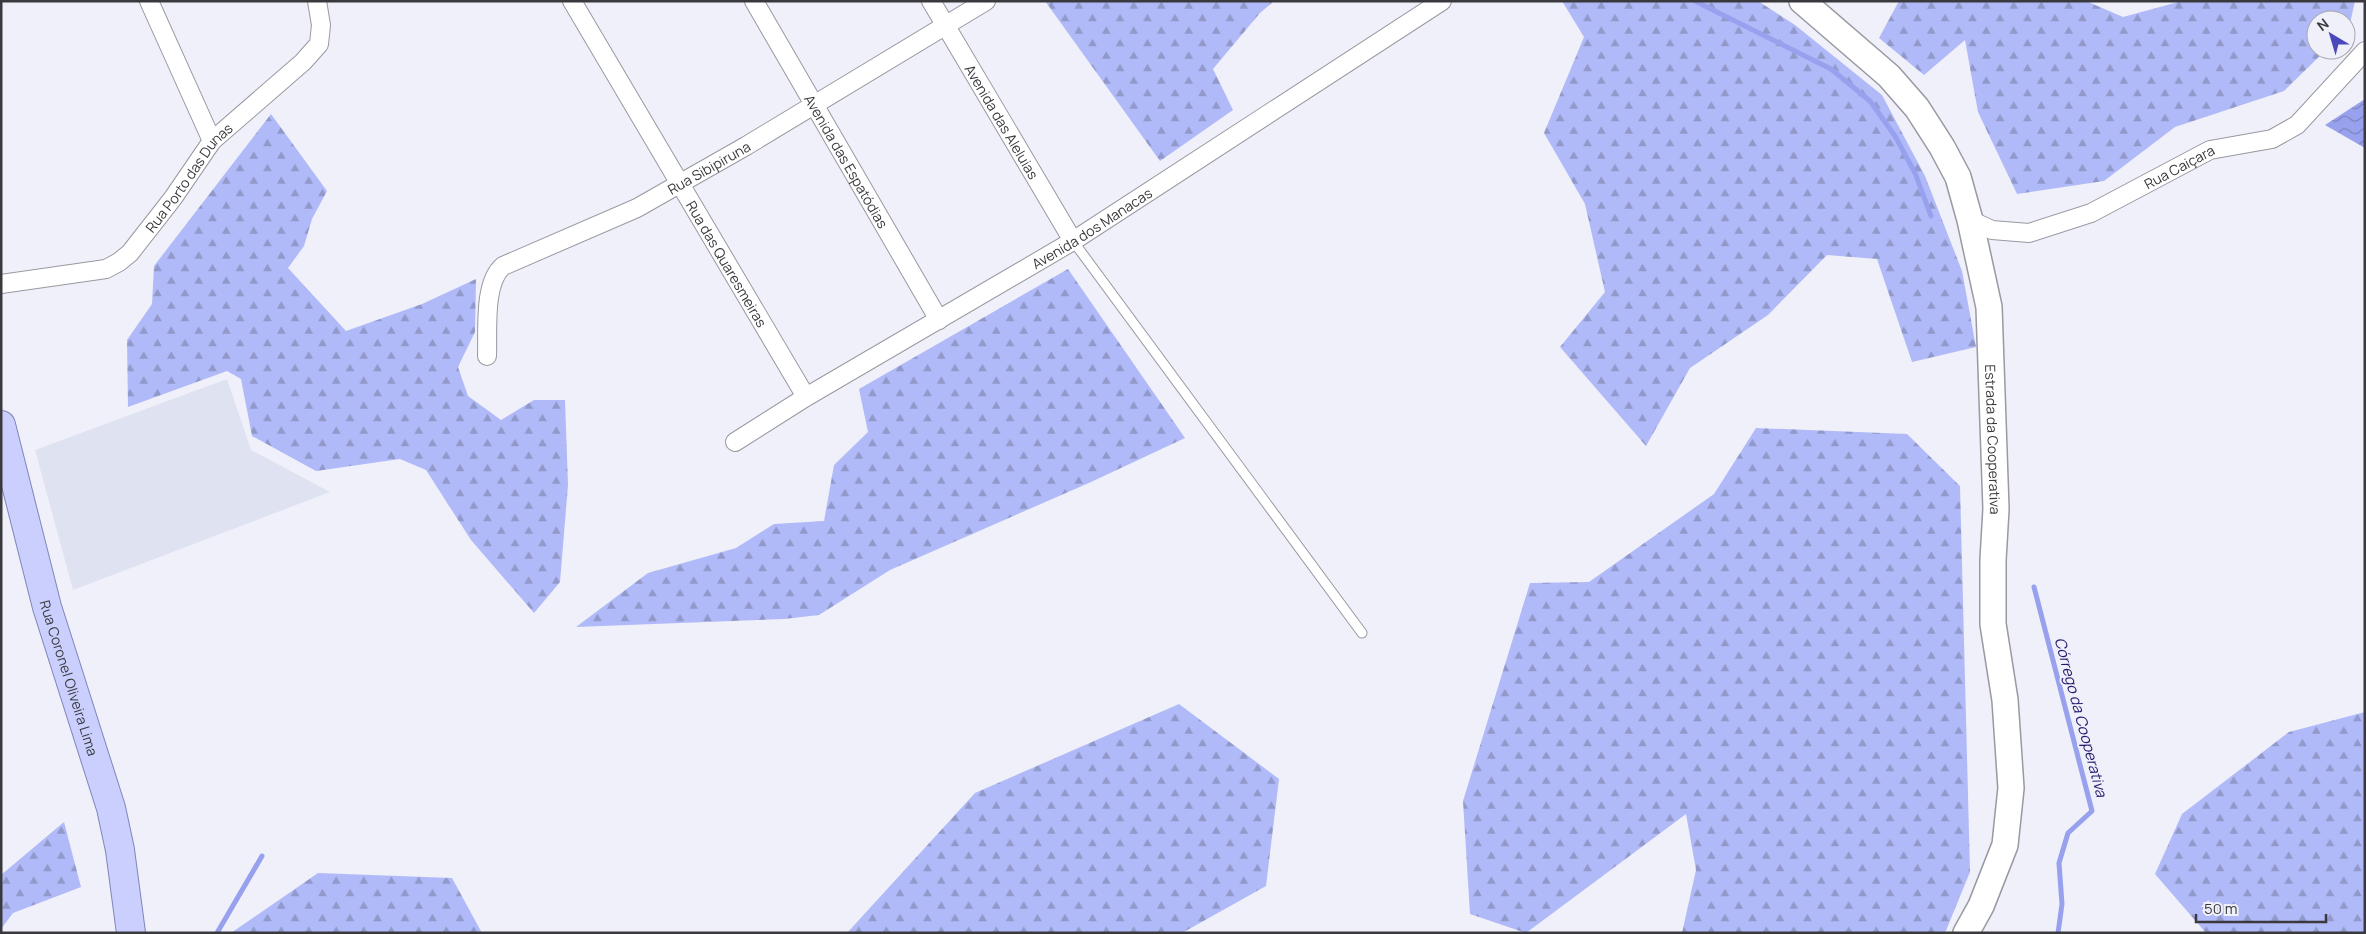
<svg xmlns="http://www.w3.org/2000/svg" width="2366" height="934" font-family="Manrope,sans-serif">
	<style>
		.built { fill: #dfe2f1 }
		.forest { fill: url(#forest-firs) }
		.water { fill: url(#water-waves) }
		.lines { fill: none; stroke-linecap: round; stroke-linejoin: round }
		.stream { stroke: #98a1ed; stroke-width: 5 }
		.lane-casing { stroke: #9899a1; stroke-width: 11 }
		.street-casing { stroke: #9899a1; stroke-width: 20 }
		.secondary-casing { stroke: #9899a1; stroke-width: 28 }
		.primary-casing { stroke: #8086ba; stroke-width: 30 }
		.lane { stroke: #fff; stroke-width: 9 }
		.street { stroke: #fff; stroke-width: 18 }
		.secondary { stroke: #fff; stroke-width: 25 }
		.primary { stroke: #cacffe; stroke-width: 28 }
		.labels { text-anchor: middle; dominant-baseline: central; stroke-width: 4; stroke-linejoin: round; paint-order: stroke }
		.street-label { font-size: 14px; fill: #3a3a3e; stroke: #eff0f9 }
		.water-label { font-size: 15px; font-style: italic; fill: #21176d; stroke: #eff0f9 }
	</style>
	<defs>
		<pattern id="forest-firs" width="22" height="20" patternUnits="userSpaceOnUse" patternTransform="scale(1.25)"><rect width="22" height="20" fill="#b1baf8"/><path d="M5 1l3.5 6h-7zM16 11l3.5 6h-7z" fill="#9198ca"/></pattern>
		<pattern id="water-waves" width="16" height="10" patternUnits="userSpaceOnUse" patternTransform="scale(1.25)"><rect width="16" height="10" fill="#98a1ed"/><path d="M0 5q4-4 8 0t8 0" fill="none" stroke="#7d84c1"/></pattern>
	</defs>
	<rect width="100%" height="100%" fill="#eff0f9"/>
	<path class="built" d="M 227,379 L 251,450 L 330,492 L 73,590 L 35,450 Z"/>
	<path class="forest" d="M 1045,1 L 1274,1 L 1260,13 L 1213,69 L 1233,110 L 1160,161 Z
		M 1562,1 L 1758,1 L 1795,25 L 1882,95 L 1925,176 L 1962,271 L 1976,347 L 1912,362 L 1877,259 L 1827,255 L 1768,315 L 1690,368 L 1646,446 L 1560,347 L 1605,292 L 1585,204 L 1544,133 L 1584,37 Z
		M 1899,1 L 2086,1 L 2123,17 L 2182,1 L 2355,1 L 2349,28 L 2346,31 L 2346,20 L 2316,20 L 2316,50 L 2326,50 L 2284,91 L 2175,127 L 2104,181 L 2017,194 L 1978,112 L 1965,40 L 1924,75 L 1879,38 Z
		M 271,114 L 327,191 L 312,219 L 304,246 L 288,268 L 346,331 L 422,304 L 476,279 L 475,332 L 458,367 L 468,396 L 501,420 L 534,400 L 565,400 L 568,485 L 560,582 L 534,613 L 471,540 L 426,470 L 400,459 L 316,471 L 252,436 L 241,379 L 227,371 L 128,407 L 127,340 L 152,304 L 154,266 Z
		M 1068,269 L 1185,438 L 1091,482 L 890,570 L 819,615 L 784,619 L 576,627 L 648,573 L 736,548 L 774,524 L 824,521 L 834,465 L 868,432 L 859,389 Z
		M 1756,428 L 1907,434 L 1960,486 L 1970,872 L 1945,933 L 1682,933 L 1696,870 L 1686,814 L 1526,933 L 1470,914 L 1463,801 L 1530,583 L 1589,582 L 1714,494 Z
		M 1179,704 L 1279,779 L 1266,886 L 1182,933 L 847,933 L 975,793 Z
		M 2365,712 L 2365,933 L 2206,933 L 2155,874 L 2182,814 L 2289,732 Z
		M 64,822 L 81,887 L 13,913 L 1,929 L 1,875 Z
		M 318,873 L 452,878 L 482,933 L 231,933 Z"/>
	<path class="water" d="M 2365,99 L 2365,148 L 2325,125 Z"/>
	<g class="lines">
		<path class="stream" d="M 1695,1 L 1831,69 L 1870,101 L 1895,136 L 1915,173 L 1931,216
			M 2034,587 L 2092,811 L 2068,833 L 2059,863 L 2062,904 L 2058,933
			M 217,933 L 262,856"/>
		<g class="lane-casing">
			<path id="lane" d="M 1073,241 L 1362,633"/>
		</g>
		<g class="street-casing">
			<g id="street">
				<path d="M 149,1 L 212,141"/>
				<path id="s1" d="M 572,1 L 806,397"/>
				<path id="s2" d="M 754,1 L 939,320"/>
				<path id="s3" d="M 931,1 L 1073,241"/>
				<path id="s4" d="M 1970,220 L 1992,230 L 2029,233 L 2091,213 L 2210,150 L 2272,139 L 2297,125 L 2365,51"/>
				<path id="s5" d="M 1,284 L 106,269 L 119,262 L 130,253 L 173,198 L 212,141 L 303,62 L 319,44 L 321,25 L 317,1"/>
				<path id="s6" d="M 487,356 C 488,331 483,283 503,266 L 637,208 L 746,146 L 986,1"/>
				<path id="s7" d="M 735,442 L 806,397 L 1073,241 L 1442,1"/>
			</g>
		</g>
		<g class="secondary-casing">
			<g id="secondary">
				<path id="s8" d="M 1802,1 L 1889,76 L 1917,108 L 1942,147 L 1958,177 L 1970,220 L 1989,307 L 1996,509 L 1993,560 L 1993,624 L 2005,700 L 2011,788 L 2005,845 L 1981,906 L 1966,933"/>
			</g>
		</g>
		<g class="primary-casing">
			<g id="primary">
				<path id="s9" d="M 1,425 L 47,607 L 111,808 L 120,850 L 131,933"/>
			</g>
		</g>
		<use href="#lane" class="lane"/>
		<use href="#street" class="street"/>
		<use href="#secondary" class="secondary"/>
		<use href="#primary" class="primary"/>
	</g>
	<g class="labels">
		<g class="street-label">
			<text stroke="none"><textPath href="#s3" startOffset="140">Avenida das Aleluias</textPath></text>
			<text stroke="none"><textPath href="#s2" startOffset="185">Avenida das Espatódias</textPath></text>
			<text stroke="none"><textPath href="#s6" startOffset="322">Rua Sibipiruna</textPath></text>
			<text stroke="none"><textPath href="#s4" startOffset="226">Rua Caiçara</textPath></text>
			<text stroke="none"><textPath href="#s5" startOffset="231">Rua Porto das Dunas</textPath></text>
			<text stroke="none"><textPath href="#s7" startOffset="416">Avenida dos Manacas</textPath></text>
			<text stroke="none"><textPath href="#s1" startOffset="305">Rua das Quaresmeiras</textPath></text>
			<text stroke="none"><textPath href="#s8" startOffset="504">Estrada da Cooperativa</textPath></text>
			<text stroke="none"><textPath href="#s9" startOffset="262">Rua Coronel Oliveira Lima</textPath></text>
		</g>
		<g class="water-label">
			<text transform="translate(2081 717) rotate(75)">Córrego da Cooperativa</text>
		</g>
	</g>
	<rect width="2366" height="934" fill="none" stroke="#3a3a3e" stroke-width="5"/>
	<g transform="translate(2331 35) rotate(322)"><circle r="24" fill="#eff0f9" stroke="#a7a7ae"/>
	<path d="M0-4L9 19L0 12L-9 19Z" fill="#4b48be"/>
	<text y="-8" font-size="14" font-weight="bold" text-anchor="middle" fill="#3a3a3e">N</text>
	</g>
	<path d="M2196 914v8h130v-8" fill="none" stroke="#3a3a3e" stroke-width="2.5"/>
	<text x="2204" y="914" font-size="15" fill="#3a3a3e" stroke="#eff0f9" stroke-width="4" paint-order="stroke">50 m</text>
</svg>
